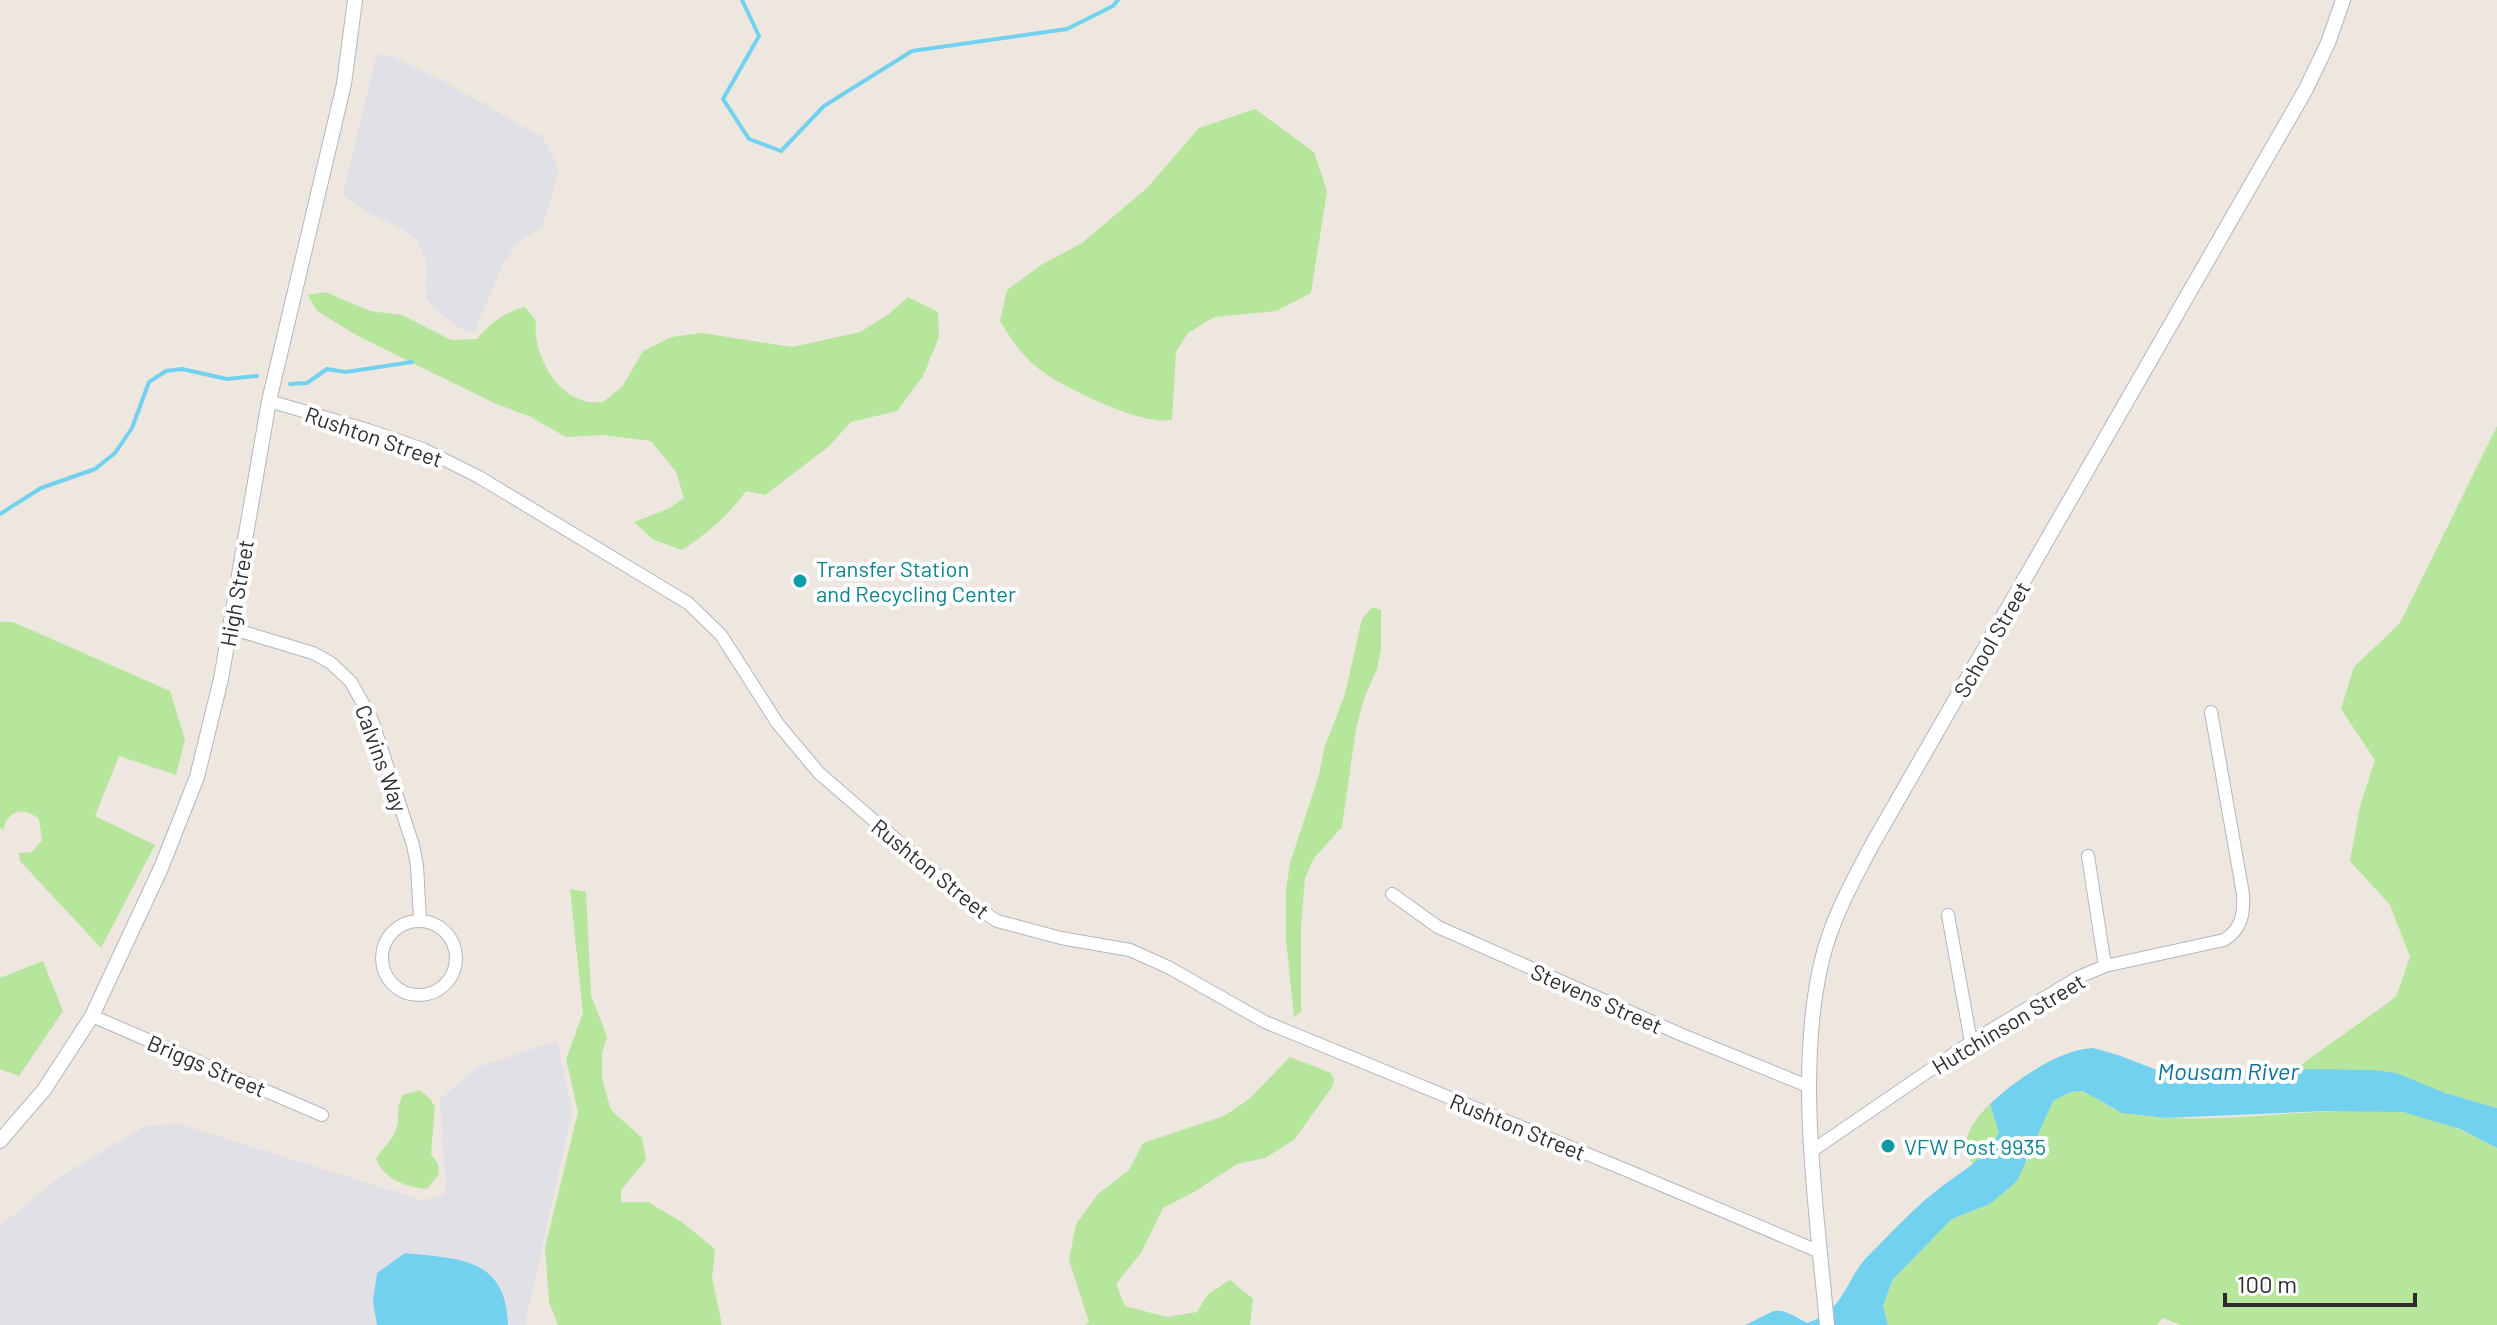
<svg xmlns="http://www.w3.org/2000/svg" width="2497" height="1325" font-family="Barlow,sans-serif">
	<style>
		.industrial { fill: #e1e0e7 }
		.green { fill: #b6e59c }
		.water { fill: #73d1f0 }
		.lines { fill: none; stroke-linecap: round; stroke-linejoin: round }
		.stream { stroke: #73d1f0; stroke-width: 4 }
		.minor-casing { stroke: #b3b6c0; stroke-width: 14 }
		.tertiary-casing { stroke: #b3b6c0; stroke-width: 16 }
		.minor { stroke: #fff; stroke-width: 12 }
		.tertiary { stroke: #fff; stroke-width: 14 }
		.culture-dot { fill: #0f9aa8; stroke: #fff; stroke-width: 3 }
		.labels { text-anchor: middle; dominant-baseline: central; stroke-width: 8; stroke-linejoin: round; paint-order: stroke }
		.street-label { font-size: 22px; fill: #2d2d2d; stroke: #fff }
		.culture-label { font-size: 22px; fill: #0d838f; stroke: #fff; text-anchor: start }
		.water-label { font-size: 24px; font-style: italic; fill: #0d71a1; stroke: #fff }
	</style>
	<rect width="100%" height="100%" fill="#eee7df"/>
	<path class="industrial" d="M 383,54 L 392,56 L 445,82 L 543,138 L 555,160 L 558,173 L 543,226 L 520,241 L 504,262 L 474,332 L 463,330 L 437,311 L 426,299 L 427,263 L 417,240 L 404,230 L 367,212 L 343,195 L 375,60 Z
		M 557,1041 L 572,1112 L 525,1325 L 0,1325 L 0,1226 L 61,1176 L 146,1126 L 179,1124 L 425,1201 L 446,1193 L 440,1099 L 478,1067 Z"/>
	<path class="green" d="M 1255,109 L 1314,152 L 1327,191 L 1311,293 L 1276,311 L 1214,317 L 1188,333 L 1176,352 L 1172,419 C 1148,429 1060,386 1039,369 C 1022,356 1011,339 1000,321 L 1007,290 L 1041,265 L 1082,243 L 1147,188 L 1199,128 Z
		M 325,292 L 370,311 L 402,315 L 451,340 L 477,339 C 492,321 503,313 525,307 L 536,321 C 532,351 553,392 584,401 C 589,403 598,402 603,402 L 622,387 L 643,351 L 671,337 L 702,333 L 792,347 L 860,332 L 889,314 L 908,297 L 938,312 L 939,337 L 923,376 L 897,411 L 851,422 L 828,447 L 765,495 L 746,491 C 728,516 708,533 682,550 L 652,539 L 634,522 L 668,509 L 684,498 L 676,472 L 651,441 L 602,435 L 566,437 L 529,416 L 494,403 L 358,336 L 317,311 L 308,295 Z
		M 2497,426 L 2497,1108 L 2445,1093 L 2295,1069 L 2396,997 L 2410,957 L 2390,905 L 2350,861 L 2360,806 L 2375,760 L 2341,709 L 2354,667 L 2400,623 Z
		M 1372,607 L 1381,610 L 1381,649 L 1377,669 L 1364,699 L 1356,729 L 1342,827 L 1314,858 L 1305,878 L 1301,924 L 1301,1012 L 1294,1017 L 1286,939 L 1286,891 L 1290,863 L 1319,775 L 1324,749 L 1345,694 L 1362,619 Z
		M 0,622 L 13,622 L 170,691 L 185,740 L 176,775 L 119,756 L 95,816 L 155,845 L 101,948 L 20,861 L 19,853 L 32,852 L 42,840 L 39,819 C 23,806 7,810 3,831 L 0,827 Z
		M 570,889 L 586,892 L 591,995 L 607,1037 L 602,1053 L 602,1079 L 611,1110 L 642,1138 L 646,1160 L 621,1190 L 621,1202 L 648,1202 L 682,1222 L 715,1249 L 712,1278 L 722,1325 L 558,1325 L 549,1302 L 545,1248 L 578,1112 L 566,1059 L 583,1013 Z
		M 43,961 L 63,1011 L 19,1076 L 0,1069 L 0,978 Z
		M 1290,1057 L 1331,1073 L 1334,1080 L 1332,1087 L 1294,1140 L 1265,1158 L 1237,1164 L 1194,1192 L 1163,1208 L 1141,1253 L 1116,1284 L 1125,1306 L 1167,1317 L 1197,1312 L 1208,1294 L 1230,1280 L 1253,1299 L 1250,1325 L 1085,1325 L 1089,1322 L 1069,1260 L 1076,1224 L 1098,1194 L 1129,1170 L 1143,1143 L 1224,1116 L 1249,1099 Z
		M 420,1090 L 431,1100 L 435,1107 L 431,1154 L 438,1164 L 439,1174 L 427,1189 C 405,1187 383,1179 376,1158 C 384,1147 396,1137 398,1122 C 399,1108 396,1109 403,1095 Z
		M 2083,1091 C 2097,1097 2112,1111 2126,1113 C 2215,1129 2310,1104 2400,1112 C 2433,1115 2468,1133 2497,1148 L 2497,1325 L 2181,1325 L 2163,1318 L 2157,1325 L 1888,1325 L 1883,1307 L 1893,1279 L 1952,1219 L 1990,1204 L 2027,1161 L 2032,1143 L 2053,1101 L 2071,1092 Z
		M 1990,1104 L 1999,1133 L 1991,1149 L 1974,1165 C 1956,1144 1973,1120 1990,1104 Z"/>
	<path class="water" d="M 2093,1048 L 2118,1055 L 2157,1070 L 2189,1073 L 2295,1069 L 2374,1070 L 2396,1073 L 2445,1093 L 2497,1108 L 2497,1148 L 2460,1129 L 2403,1112 L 2326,1111 L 2166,1118 L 2122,1113 L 2083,1091 L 2071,1092 L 2053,1101 L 2017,1181 L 1990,1204 L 1952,1219 L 1893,1279 L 1883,1306 L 1888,1325 L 1745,1325 C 1778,1310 1773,1303 1807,1323 C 1845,1311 1846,1278 1868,1256 C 1890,1234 1912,1210 1936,1191 C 1960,1172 1984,1161 1999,1133 L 1990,1104 C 2014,1081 2060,1049 2093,1048 Z
		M 405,1253 C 459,1259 506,1257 508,1325 L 377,1325 L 373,1302 L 377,1273 Z"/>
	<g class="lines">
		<path class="stream" d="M 742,0 L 759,36 L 723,99 L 749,139 L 781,151 L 824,106 L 912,51 L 1067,29 L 1113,6 L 1118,0
			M 290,384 L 307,383 L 327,369 L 346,372 L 412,362
			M 0,514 L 41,488 L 95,469 L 115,453 L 132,428 L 149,382 L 166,371 L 182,369 L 227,379 L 257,376"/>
		<g class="minor-casing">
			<path id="minor" d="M 269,401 L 368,430 L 423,449 L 479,477 L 688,603 L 721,635 L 778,724 L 819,773 L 967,901 L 997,921 L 1061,938 L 1130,950 L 1168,967 L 1265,1022 L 1626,1170 L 1820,1252
				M 230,628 L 313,653 L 331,663 L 351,682 L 372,720 L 413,845 L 417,866 L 420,920
				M 2088,856 L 2105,966
				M 1392,894 L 1438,927 L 1680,1034 L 1810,1087
				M 1948,915 L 1971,1042
				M382 958a37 37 0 1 1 74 0a37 37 0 1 1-74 0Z
				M 92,1016 L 322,1115
				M 1813,1150 L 1971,1042 L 2079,977 L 2105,966 L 2224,940 C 2242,929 2244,914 2243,894 L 2211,712"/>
		</g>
		<g class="tertiary-casing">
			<path id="tertiary" d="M 0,1141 L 44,1090 L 92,1016 L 161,868 L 197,777 L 221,679 L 269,401 L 344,84 L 355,0
				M 1827,1325 C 1817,1212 1795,1071 1822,960 C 1832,918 1853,881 1873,843 L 2306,89 L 2328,43 L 2343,0"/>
		</g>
		<use href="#minor" class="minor"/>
		<use href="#tertiary" class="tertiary"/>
	</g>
	<g class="culture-dot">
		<circle cx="800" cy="581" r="8"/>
		<circle cx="1888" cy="1146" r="8"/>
	</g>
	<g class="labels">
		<g class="street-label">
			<text transform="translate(374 436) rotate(19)">Rushton Street</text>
			<text transform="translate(236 593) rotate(-80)">High Street</text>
			<text transform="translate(1991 639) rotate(-60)">School Street</text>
			<text transform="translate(382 758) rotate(70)">Calvins Way</text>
			<text transform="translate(931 868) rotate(39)">Rushton Street</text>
			<text transform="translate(1597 998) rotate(24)">Stevens Street</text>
			<text transform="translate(2008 1023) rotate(-31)">Hutchinson Street</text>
			<text transform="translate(207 1065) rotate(23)">Briggs Street</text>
			<text transform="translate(1518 1126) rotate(22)">Rushton Street</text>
		</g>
		<g class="culture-label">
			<text x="816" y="568">Transfer Station<tspan x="816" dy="25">and Recycling Center</tspan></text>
			<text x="1904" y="1146">VFW Post 9935</text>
		</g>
		<g class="water-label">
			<text x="2228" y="1070">Mousam River</text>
		</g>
	</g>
	<path d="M2225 1293v12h190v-12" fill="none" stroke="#2d2d2d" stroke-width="4"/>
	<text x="2237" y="1293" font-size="24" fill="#2d2d2d" stroke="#ffffff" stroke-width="6" paint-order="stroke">100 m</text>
</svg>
